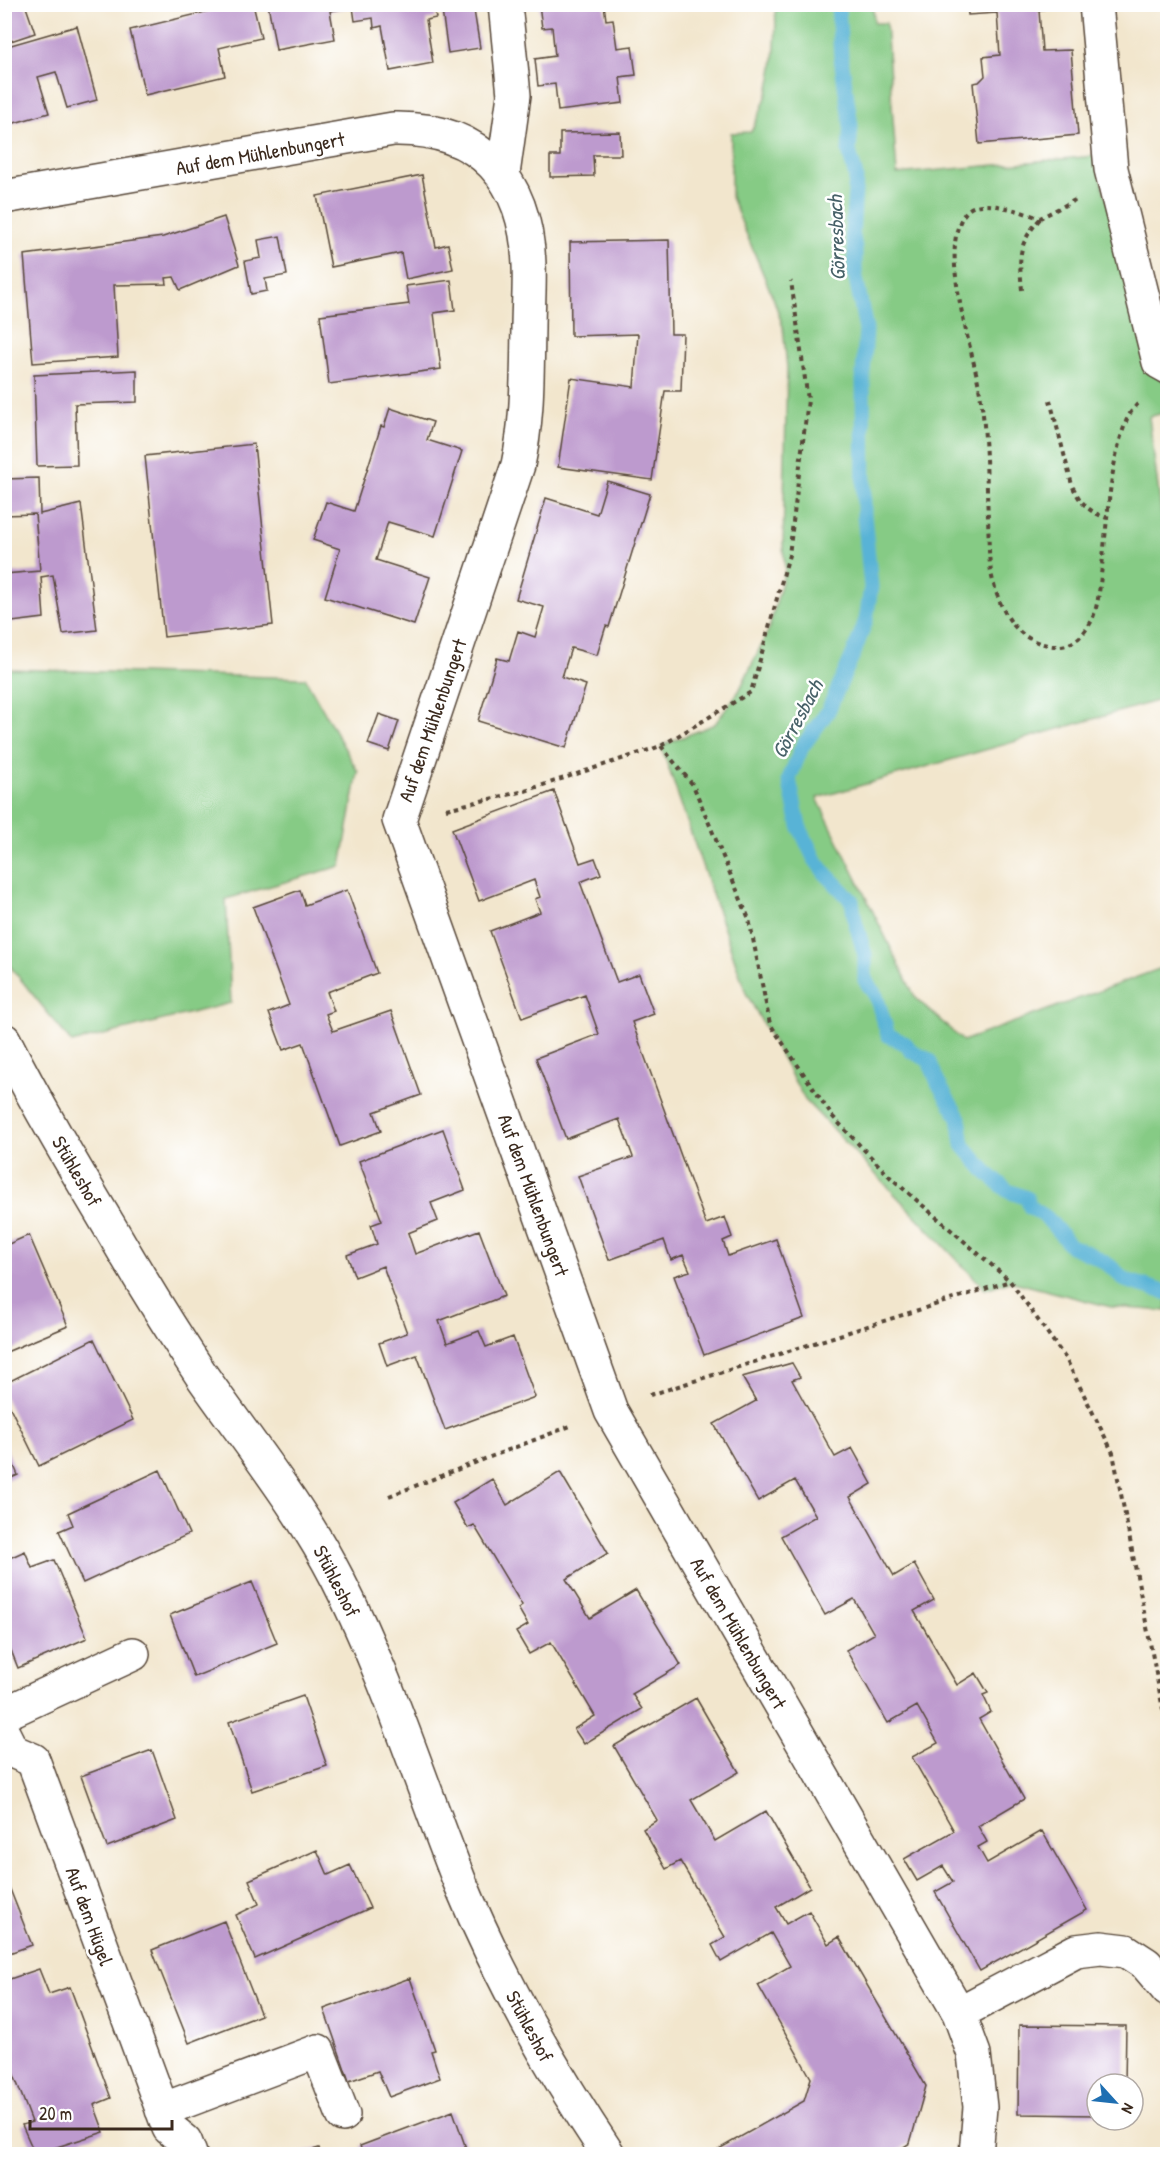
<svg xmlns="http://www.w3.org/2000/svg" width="1172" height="2159" font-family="'Patrick Hand',sans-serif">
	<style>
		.green { fill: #86cb85; stroke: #607a52; stroke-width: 1.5 }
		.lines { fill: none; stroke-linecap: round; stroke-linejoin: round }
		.stream { stroke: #58b3d6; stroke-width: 15 }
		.building { fill: #bd9ace }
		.minor-casing { stroke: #564638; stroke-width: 36 }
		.path { stroke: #564638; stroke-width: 4; stroke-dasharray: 4.5 4.5; stroke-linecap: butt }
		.minor { stroke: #fff; stroke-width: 33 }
		.labels { text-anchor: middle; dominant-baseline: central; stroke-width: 5; stroke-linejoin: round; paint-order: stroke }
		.street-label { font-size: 20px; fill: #3b2a1e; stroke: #fff }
		.water-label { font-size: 21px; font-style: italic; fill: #476168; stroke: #fff }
	</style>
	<rect width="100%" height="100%" fill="#fff"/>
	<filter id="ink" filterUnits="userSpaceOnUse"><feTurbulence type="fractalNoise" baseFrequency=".0167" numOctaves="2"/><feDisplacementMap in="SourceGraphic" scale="12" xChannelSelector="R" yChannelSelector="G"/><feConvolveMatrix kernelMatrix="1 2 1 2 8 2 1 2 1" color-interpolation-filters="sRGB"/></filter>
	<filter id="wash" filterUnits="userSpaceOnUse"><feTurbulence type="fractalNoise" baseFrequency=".008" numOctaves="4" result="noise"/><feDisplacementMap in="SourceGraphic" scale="24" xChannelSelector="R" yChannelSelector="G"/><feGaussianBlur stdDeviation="1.35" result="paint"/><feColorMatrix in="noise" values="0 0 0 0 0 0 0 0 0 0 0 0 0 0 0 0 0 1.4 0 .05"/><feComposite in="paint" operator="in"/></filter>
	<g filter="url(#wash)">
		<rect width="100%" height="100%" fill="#f2e6cd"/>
		<path class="green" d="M 775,5 L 873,5 L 874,23 L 886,23 L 897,174 L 1094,156 L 1159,378 L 1167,383 L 1167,412 L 1149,417 L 1167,558 L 1167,698 L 817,798 L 915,997 L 963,1041 L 1167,966 L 1167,1311 L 1111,1307 L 1010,1281 L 985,1289 L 805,1100 L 746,993 L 661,746 L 715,724 L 739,691 L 769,629 L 785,570 L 783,545 L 787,368 L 783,327 L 774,300 L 731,197 L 731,133 L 751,132 C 756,121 762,109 766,97 C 775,73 777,30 775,5 Z
			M 5,669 L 305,678 L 358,772 L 341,866 L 226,899 L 231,1003 L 72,1043 L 5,960 Z"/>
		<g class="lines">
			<path class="stream" d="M 838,4 L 841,58 L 851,126 L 849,151 L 856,177 L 852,233 L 855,248 L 855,273 L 866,330 L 863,374 L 864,515 L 871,587 L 866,620 L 855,650 L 828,711 L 802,747 L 789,779 L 799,826 L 814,858 L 825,873 L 852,901 L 855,921 L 865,955 L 865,980 L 876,996 L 888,1035 L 906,1044 L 911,1051 L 929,1060 L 938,1083 L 959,1118 L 963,1145 L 988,1174 L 1008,1191 L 1027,1198 L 1030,1207 L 1046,1217 L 1071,1246 L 1092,1255 L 1110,1266 L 1125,1280 L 1168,1293"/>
		</g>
		<g id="blocks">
			<path class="building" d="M 5,4 L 25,4 L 35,33 L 5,43 Z
				M 209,4 L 253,4 L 261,38 L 219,48 L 225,76 L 145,95 L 130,30 L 210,11 Z
				M 268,4 L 433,4 L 436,18 L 426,20 L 433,63 L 390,71 L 382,26 L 374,28 L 373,18 L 355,21 L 353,7 L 330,11 L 335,39 L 276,50 Z
				M 441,4 L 473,4 L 480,48 L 448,53 Z
				M 539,4 L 604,4 L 606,20 L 613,19 L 617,48 L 632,46 L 636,75 L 620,77 L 623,103 L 558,111 L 555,84 L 538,86 L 535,59 L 555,56 L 552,27 L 542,28 Z
				M 967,4 L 1072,4 L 1072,6 L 1039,10 L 1042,51 L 1071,50 L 1078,135 L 979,144 L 973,83 L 979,82 L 985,76 L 983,57 L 1000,55 L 997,13 L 968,15 Z
				M 77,26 L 97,100 L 67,108 L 56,72 L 38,77 L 49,113 L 4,126 L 4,47 Z
				M 620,132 L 621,155 L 593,155 L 594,176 L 550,177 L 550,156 L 560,156 L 560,133 Z
				M 422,175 L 436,247 L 448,244 L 453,269 L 406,279 L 401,253 L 331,267 L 317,196 Z
				M 224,217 L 239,265 L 180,290 L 174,277 L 166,278 L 167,284 L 114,285 L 118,357 L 33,363 L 24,255 L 163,237 Z
				M 280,236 L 287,275 L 265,279 L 267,291 L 251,294 L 245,261 L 261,258 L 258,240 Z
				M 669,240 L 671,334 L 683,334 L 681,391 L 665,391 L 652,480 L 558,467 L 571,378 L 634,387 L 638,334 L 571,336 L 570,242 Z
				M 451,280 L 455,310 L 434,313 L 441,369 L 329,384 L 320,315 L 409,304 L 406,286 Z
				M 137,370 L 137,402 L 75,404 L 77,465 L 37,466 L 34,375 Z
				M 390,408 L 433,422 L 427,440 L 462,451 L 435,536 L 388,522 L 376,560 L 430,577 L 414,625 L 325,597 L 340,549 L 313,540 L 326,502 L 354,511 L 381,426 L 384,427 Z
				M 254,444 L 273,625 L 164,637 L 145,456 Z
				M 39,478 L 40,514 L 81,504 L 97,630 L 63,634 L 53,575 L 41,577 L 44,618 L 4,623 L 4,574 L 40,571 L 35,514 L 4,515 L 4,479 Z
				M 607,481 L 650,494 L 609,627 L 606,626 L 597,655 L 571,648 L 562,677 L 586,685 L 566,748 L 478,721 L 497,658 L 509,661 L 518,631 L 535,637 L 544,607 L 516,599 L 546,498 L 597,514 Z
				M 379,714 L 399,721 L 389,751 L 368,744 Z
				M 554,791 L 580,863 L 595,858 L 601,874 L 580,882 L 617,982 L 639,974 L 654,1014 L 632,1022 L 706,1224 L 725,1217 L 732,1237 L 723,1241 L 728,1256 L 776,1239 L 804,1318 L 704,1355 L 674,1276 L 690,1271 L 683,1255 L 671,1260 L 664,1240 L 609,1260 L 578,1176 L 633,1157 L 619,1119 L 566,1139 L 536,1058 L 599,1034 L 585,995 L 522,1018 L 490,931 L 540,912 L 535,899 L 540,897 L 534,880 L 479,901 L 452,829 Z
				M 300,890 L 305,905 L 347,890 L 377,973 L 327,992 L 334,1011 L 326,1014 L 333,1031 L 391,1011 L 421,1095 L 374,1112 L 381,1131 L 340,1146 L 303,1043 L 283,1050 L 269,1013 L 289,1005 L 253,907 Z
				M 443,1129 L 465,1190 L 431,1203 L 438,1221 L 408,1233 L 415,1254 L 479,1230 L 504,1296 L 439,1321 L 447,1343 L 479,1331 L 486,1347 L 513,1337 L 535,1397 L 445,1430 L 417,1355 L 387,1366 L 379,1343 L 407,1333 L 383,1266 L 355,1277 L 347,1255 L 377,1244 L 371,1225 L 382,1221 L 359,1161 Z
				M 29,1235 L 68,1326 L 4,1353 L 4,1246 Z
				M 94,1339 L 133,1420 L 39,1466 L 4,1395 L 4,1384 Z
				M 792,1363 L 800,1377 L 792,1380 L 835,1457 L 852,1448 L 872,1484 L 850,1497 L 894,1576 L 914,1564 L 934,1600 L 914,1611 L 957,1685 L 976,1673 L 988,1693 L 983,1695 L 991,1712 L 979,1719 L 1024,1799 L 978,1826 L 987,1842 L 978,1847 L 987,1863 L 1042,1831 L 1087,1910 L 980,1971 L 935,1892 L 953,1882 L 943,1866 L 917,1881 L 904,1859 L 954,1831 L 912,1757 L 938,1743 L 917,1706 L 888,1723 L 846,1650 L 874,1634 L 854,1599 L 825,1615 L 781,1536 L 816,1516 L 795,1480 L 758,1501 L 714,1424 L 756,1401 L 742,1377 Z
				M 4,1443 L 18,1475 L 4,1481 Z
				M 160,1470 L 189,1534 L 83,1583 L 59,1531 L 73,1525 L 68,1513 Z
				M 560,1472 L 608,1553 L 566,1579 L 590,1618 L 636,1590 L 681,1665 L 632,1694 L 642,1709 L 584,1744 L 574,1729 L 595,1716 L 551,1642 L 529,1654 L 516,1632 L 528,1625 L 518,1608 L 522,1605 L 474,1525 L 468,1528 L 453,1503 L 492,1479 L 507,1505 Z
				M 25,1551 L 32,1568 L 54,1560 L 87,1638 L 18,1668 L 5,1635 L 5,1560 Z
				M 252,1582 L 277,1643 L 194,1677 L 170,1615 Z
				M 303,1696 L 327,1766 L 252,1791 L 229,1722 Z
				M 696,1698 L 739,1772 L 691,1800 L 715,1841 L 766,1811 L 810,1887 L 776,1907 L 786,1924 L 809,1911 L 828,1944 L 839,1937 L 926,2086 L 910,2143 L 893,2154 L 710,2154 L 804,2101 L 811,2078 L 758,1985 L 790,1966 L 771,1933 L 721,1962 L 712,1945 L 725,1937 L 680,1861 L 666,1869 L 643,1829 L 657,1820 L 614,1746 Z
				M 152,1750 L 177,1820 L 107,1847 L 81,1776 Z
				M 317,1850 L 328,1875 L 350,1865 L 370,1908 L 255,1959 L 236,1915 L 259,1904 L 249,1880 Z
				M 4,1874 L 32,1945 L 4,1955 Z
				M 224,1921 L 261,2015 L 189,2043 L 152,1950 Z
				M 39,1969 L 49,1994 L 70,1987 L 111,2098 L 94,2105 L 104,2132 L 35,2154 L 22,2125 L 32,2122 L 4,2049 L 4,1981 Z
				M 410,1978 L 435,2050 L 431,2051 L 440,2078 L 389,2097 L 378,2071 L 349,2081 L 324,2009 Z
				M 1019,2025 L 1126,2026 L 1125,2084 L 1097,2084 L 1097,2115 L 1018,2114 Z
				M 453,2111 L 468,2154 L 363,2154 L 360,2146 Z
				M 319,2148 L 321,2154 L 300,2154 Z"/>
		</g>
	</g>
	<g filter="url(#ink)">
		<use href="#blocks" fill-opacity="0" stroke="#564638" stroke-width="1.5"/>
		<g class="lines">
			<g class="minor-casing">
				<path id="minor" d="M 1096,4 L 1111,169 L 1159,362 L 1168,367
					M 503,174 L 514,95 L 505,4
					M 4,197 L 393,129 C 481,127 526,180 529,265 C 530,286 528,308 528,329 C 527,376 528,418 518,465 L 399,820 L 611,1411 L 959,2013 L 974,2054 L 980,2107 L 976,2154
					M 4,1040 C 37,1105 74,1167 111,1229 C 140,1279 170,1328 202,1376 C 248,1442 300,1506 337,1578 C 387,1675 419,1779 459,1880 C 499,1977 550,2067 608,2154
					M 4,1714 L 133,1654
					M 4,1735 L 12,1751 L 33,1760 L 169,2128 L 185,2141 L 190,2154
					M 959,2013 L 1076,1951 L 1101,1948 L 1126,1951 L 1146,1964 L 1168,1990
					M 162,2110 L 318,2051 L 343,2115"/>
			</g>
			<path class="path" d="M 1075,200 L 1040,218 C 1023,213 981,196 967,211 C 936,244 972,346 979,387 C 987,430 986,475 988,518 C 989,537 988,559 992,577 C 998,604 1012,635 1040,643 C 1049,646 1062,648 1071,643 C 1080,639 1088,628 1092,620 C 1099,603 1100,584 1102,566 C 1108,518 1109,465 1127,419 C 1130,412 1136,406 1140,401
				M 1022,290 C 1019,257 1017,245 1040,219
				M 1050,400 L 1072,485 C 1080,503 1089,512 1107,518
				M 661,746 L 693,785 L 749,919 L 770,1024 L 832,1116 L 891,1178 L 1010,1281 L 1066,1359 L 1113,1453 L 1168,1735
				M 446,809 L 525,791 L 661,746 L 751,692 L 789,555 L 808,400 L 791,281
				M 650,1395 L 1010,1281
				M 389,1496 L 573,1425
				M 1158,1691 L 1168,1690"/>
			<use href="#minor" class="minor"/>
		</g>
	</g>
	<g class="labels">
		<g class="street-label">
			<text transform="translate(260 153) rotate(-10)">Auf dem Mühlenbungert</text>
			<text transform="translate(432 720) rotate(-71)">Auf dem Mühlenbungert</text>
			<text transform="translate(77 1171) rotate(60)">Stühleshof</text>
			<text transform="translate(534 1195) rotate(70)">Auf dem Mühlenbungert</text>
			<text transform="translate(337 1581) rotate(63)">Stühleshof</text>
			<text transform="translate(739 1633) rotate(60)">Auf dem Mühlenbungert</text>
			<text transform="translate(90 1916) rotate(70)">Auf dem Hügel</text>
			<text transform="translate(530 2026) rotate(62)">Stühleshof</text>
		</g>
		<g class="water-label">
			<text transform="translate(836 238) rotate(-92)">Görresbach</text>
			<text transform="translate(797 719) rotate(-62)">Görresbach</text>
		</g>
	</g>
	<rect width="1172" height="2159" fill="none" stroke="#fff" stroke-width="24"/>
	<g transform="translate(1115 2102) rotate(117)"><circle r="28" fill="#ffffff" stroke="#b1aaa5" stroke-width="1.5"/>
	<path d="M0-4.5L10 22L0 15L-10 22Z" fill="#1f6fb2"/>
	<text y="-9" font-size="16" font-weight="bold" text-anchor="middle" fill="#3b2a1e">N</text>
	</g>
	<path d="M30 2120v9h142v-9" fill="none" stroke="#3b2a1e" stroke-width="3"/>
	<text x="39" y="2120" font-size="18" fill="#3b2a1e" stroke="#ffffff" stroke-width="4.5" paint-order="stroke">20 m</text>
</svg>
